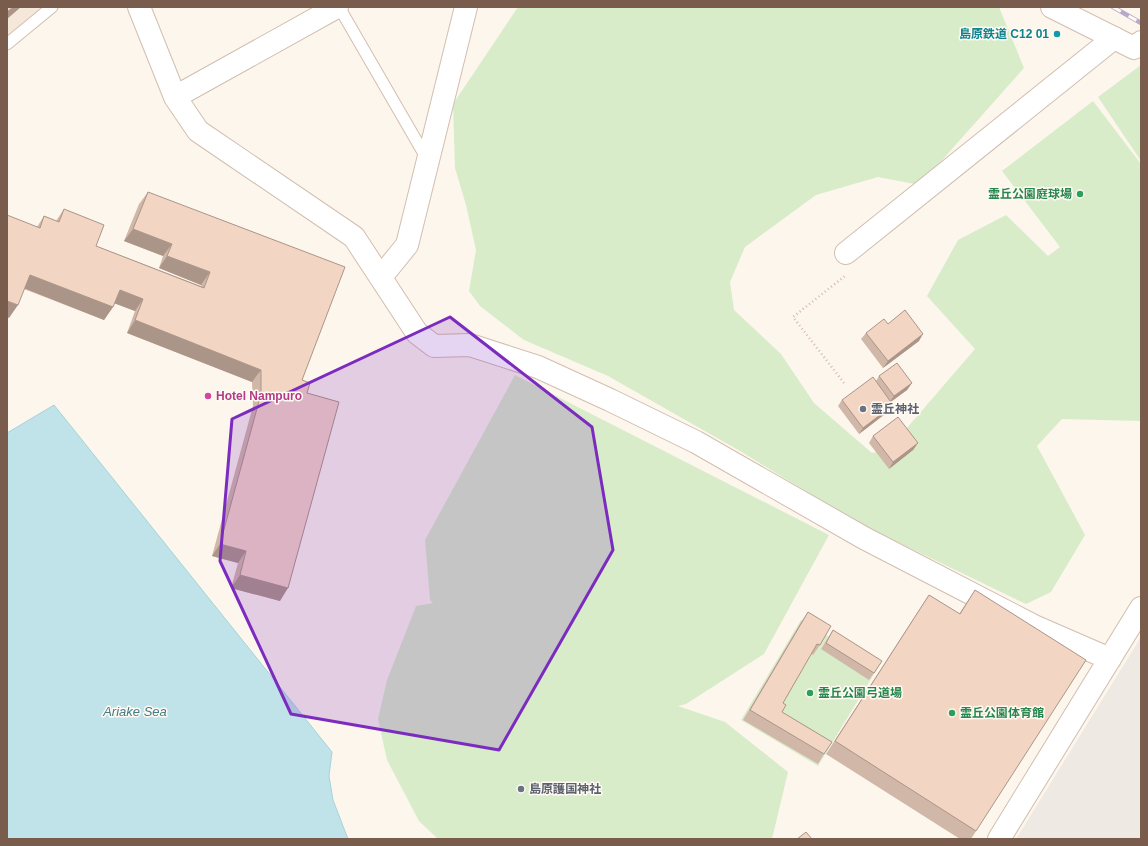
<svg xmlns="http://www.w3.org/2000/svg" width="1148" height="846" font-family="Helvetica,'Noto Sans JP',sans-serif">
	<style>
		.residential { fill: #f5e8da }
		.industrial { fill: #efe9e4 }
		.green { fill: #d8ecc9 }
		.water { fill: #bfe3e8; stroke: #a5d3da }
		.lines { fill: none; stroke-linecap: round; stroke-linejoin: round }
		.service-casing { stroke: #d1beb0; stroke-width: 13 }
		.minor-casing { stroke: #d1beb0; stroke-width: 24 }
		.tertiary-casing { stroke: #d1beb0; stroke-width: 24 }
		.path { stroke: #d9b8a5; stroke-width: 2.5; stroke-dasharray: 1 3; stroke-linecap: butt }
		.service { stroke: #fff; stroke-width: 11 }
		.minor { stroke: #fff; stroke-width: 22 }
		.tertiary { stroke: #fff; stroke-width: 22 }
		.rail-casing { stroke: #b9a8c9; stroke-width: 4.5 }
		.rail { stroke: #fffaf3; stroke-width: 3; stroke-dasharray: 9; stroke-linecap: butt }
		.wall { fill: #d1b7a8 }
		.shaded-wall { fill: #aa9588 }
		.building { fill: #f3d5c3; stroke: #aa9588 }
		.marked { fill: #7b2cbf; fill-opacity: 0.2; stroke: #7b2cbf; stroke-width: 3; stroke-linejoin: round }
		.culture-dot { fill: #0f9aa8; stroke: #fffaf3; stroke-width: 1.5 }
		.leisure-dot { fill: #2e9e5b; stroke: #fffaf3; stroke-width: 1.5 }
		.hotel-dot { fill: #d1479c; stroke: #fffaf3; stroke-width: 1.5 }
		.worship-dot { fill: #6b7280; stroke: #fffaf3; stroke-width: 1.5 }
		.labels { text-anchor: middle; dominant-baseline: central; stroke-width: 3; stroke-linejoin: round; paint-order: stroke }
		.culture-label { font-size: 12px; font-weight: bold; fill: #0d838f; stroke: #fffaf3; text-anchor: end }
		.leisure-label { font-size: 12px; font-weight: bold; fill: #27864d; stroke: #fffaf3; text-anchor: start }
		.hotel-label { font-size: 12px; font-weight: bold; fill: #b23c85; stroke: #fffaf3; text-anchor: start }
		.worship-label { font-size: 12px; font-weight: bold; fill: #5b616d; stroke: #fffaf3; text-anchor: start }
		.water-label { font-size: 13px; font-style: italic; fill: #437c86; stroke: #fffaf3 }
	</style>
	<rect width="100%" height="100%" fill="#fdf6ec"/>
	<path class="residential" d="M 7,7 L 61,7 L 7,50 Z"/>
	<path class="industrial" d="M 1141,637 L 1141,839 L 1016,839 Z"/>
	<path class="green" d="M 518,7 L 999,7 L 1024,68 L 920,185 L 878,177 L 816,195 L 745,247 L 730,282 L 734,310 L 781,354 L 814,403 L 872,453 L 888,450 L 975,349 L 927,296 L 958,240 L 1006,215 L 1048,256 L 1060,247 L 1002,171 L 1093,101 L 1141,164 L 1141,421 L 1062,419 L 1037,446 L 1085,535 L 1051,592 L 1026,604 L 856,522 L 740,451 L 608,376 L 524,340 L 480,306 L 469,291 L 476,250 L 466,205 L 455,168 L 453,104 Z
		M 1141,65 L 1141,161 L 1098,97 Z
		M 515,375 L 829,535 L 764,654 L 686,704 L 678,706 L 725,722 L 788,772 L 772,839 L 438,839 L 419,821 L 387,760 L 378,719 L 387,680 L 416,606 L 433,603 L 430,600 L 425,540 Z
		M 801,620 L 879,666 L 818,766 L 741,720 Z"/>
	<path class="water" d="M 54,405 L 332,752 L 329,776 L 333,800 L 348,839 L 7,839 L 7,433 Z"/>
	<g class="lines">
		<g class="service-casing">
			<path id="service" d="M 339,7 L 427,159
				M 7,44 L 52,7"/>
		</g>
		<g class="minor-casing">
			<path id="minor" d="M 139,7 L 175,97 L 198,131 L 354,237 L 417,333 L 434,346 L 470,345 L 538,367 L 610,400 L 696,442 L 864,538 L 1034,626 L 1110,659
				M 175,97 L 337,7
				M 846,253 L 1114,38
				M 381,277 L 407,245 L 466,7
				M 999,839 L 1141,608"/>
		</g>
		<g class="tertiary-casing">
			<path id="tertiary" d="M 1052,7 L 1134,48 L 1141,42"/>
		</g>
		<path class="path" d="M 844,383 L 793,317 L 845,276"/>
		<use href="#service" class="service"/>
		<use href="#minor" class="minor"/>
		<use href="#tertiary" class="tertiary"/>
		<g class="rail-casing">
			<path id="rail" d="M 1113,7 L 1141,23"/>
		</g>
		<use href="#rail" class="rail"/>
	</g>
	<path class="wall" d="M 148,192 L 302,380 L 307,393 L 280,601 L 231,588 L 238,563 L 212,556 L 253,406 L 252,382 L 127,333 L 135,311 L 114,303 L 113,307 L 104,320 L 24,289 L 9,318 L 37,227 L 44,216 L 56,221 L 64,209 L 96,246 L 201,286 L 201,285 L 159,268 L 163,256 L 124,241 L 139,204 Z
		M 888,324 L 919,341 L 883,368 L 861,339 L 866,333 Z
		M 879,376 L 912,383 L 907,390 L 891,402 L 893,405 L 889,411 L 859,434 L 838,406 L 842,400 L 876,381 Z
		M 873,436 L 918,443 L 913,450 L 889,469 L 869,443 Z
		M 975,590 L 976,831 L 971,839 L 960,839 L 826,754 L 921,607 L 929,595 L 959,614 Z
		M 808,612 L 820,645 L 813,655 L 811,654 L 783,703 L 782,712 L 824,754 L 818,764 L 743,720 L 801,622 Z
		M 833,630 L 874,673 L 869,680 L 821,649 Z"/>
	<path class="shaded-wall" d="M 13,7 L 21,7 L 7,19 L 7,12 Z
		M 133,229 L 172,244 L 163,256 L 124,241 Z
		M 167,256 L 210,272 L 201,285 L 159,268 Z
		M 30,275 L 113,307 L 104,320 L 21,287 Z
		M 120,290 L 143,299 L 135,311 L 111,302 Z
		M 7,301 L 18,305 L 9,318 L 7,317 Z
		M 135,320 L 261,370 L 252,382 L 127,333 Z
		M 923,334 L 919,341 L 883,368 L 888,361 Z
		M 912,383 L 907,390 L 889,403 L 894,396 Z
		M 893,405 L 889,411 L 859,434 L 863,428 Z
		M 918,443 L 913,450 L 889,469 L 893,462 Z
		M 220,544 L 246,551 L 238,563 L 212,556 Z
		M 240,575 L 288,588 L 280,601 L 231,588 Z"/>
	<path class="building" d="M 7,7 L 13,7 L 7,12 Z
		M 148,192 L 345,267 L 302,380 L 310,383 L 307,393 L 339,402 L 288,588 L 240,575 L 246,551 L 220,544 L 261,394 L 261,370 L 135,320 L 143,299 L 120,290 L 113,307 L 30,275 L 18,305 L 7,301 L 7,215 L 40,228 L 44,216 L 59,222 L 64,209 L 104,225 L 96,246 L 204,288 L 210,272 L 167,256 L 172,244 L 133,229 Z
		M 905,310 L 923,334 L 888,361 L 866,333 L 884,319 L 888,324 Z
		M 897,363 L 912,383 L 894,396 L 879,376 Z
		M 873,377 L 893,405 L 863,428 L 842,400 Z
		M 898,417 L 918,443 L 893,462 L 873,436 Z
		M 975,590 L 1086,660 L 976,831 L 835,741 L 929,595 L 960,614 Z
		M 808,612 L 831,626 L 820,645 L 817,644 L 783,703 L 786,705 L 782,712 L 832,742 L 824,754 L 750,710 Z
		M 833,630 L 882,661 L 874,673 L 826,643 Z
		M 806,832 L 812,839 L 797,839 Z"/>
	<path class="marked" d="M 450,317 L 592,427 L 613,550 L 499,750 L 291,714 L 220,561 L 232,419 Z"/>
	<circle class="culture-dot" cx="1057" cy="34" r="4"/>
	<g class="leisure-dot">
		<circle cx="1080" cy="194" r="4"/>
		<circle cx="810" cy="693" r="4"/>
		<circle cx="952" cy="713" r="4"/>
	</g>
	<circle class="hotel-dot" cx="208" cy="396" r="4"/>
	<g class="worship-dot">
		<circle cx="863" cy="409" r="4"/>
		<circle cx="521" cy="789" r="4"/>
	</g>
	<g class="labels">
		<g class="culture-label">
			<text x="1049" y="34">島原鉄道 C12 01</text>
		</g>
		<g class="leisure-label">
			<text x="1072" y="194" text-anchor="end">霊丘公園庭球場</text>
			<text x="818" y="693">霊丘公園弓道場</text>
			<text x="960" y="713">霊丘公園体育館</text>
		</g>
		<g class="hotel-label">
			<text x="216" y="396">Hotel Nampuro</text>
		</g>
		<g class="worship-label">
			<text x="871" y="409">霊丘神社</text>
			<text x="529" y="789">島原護国神社</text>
		</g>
		<g class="water-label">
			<text x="135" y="711">Ariake Sea</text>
		</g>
	</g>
	<rect width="1148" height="846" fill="none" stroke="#7a5c4d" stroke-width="16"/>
</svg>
